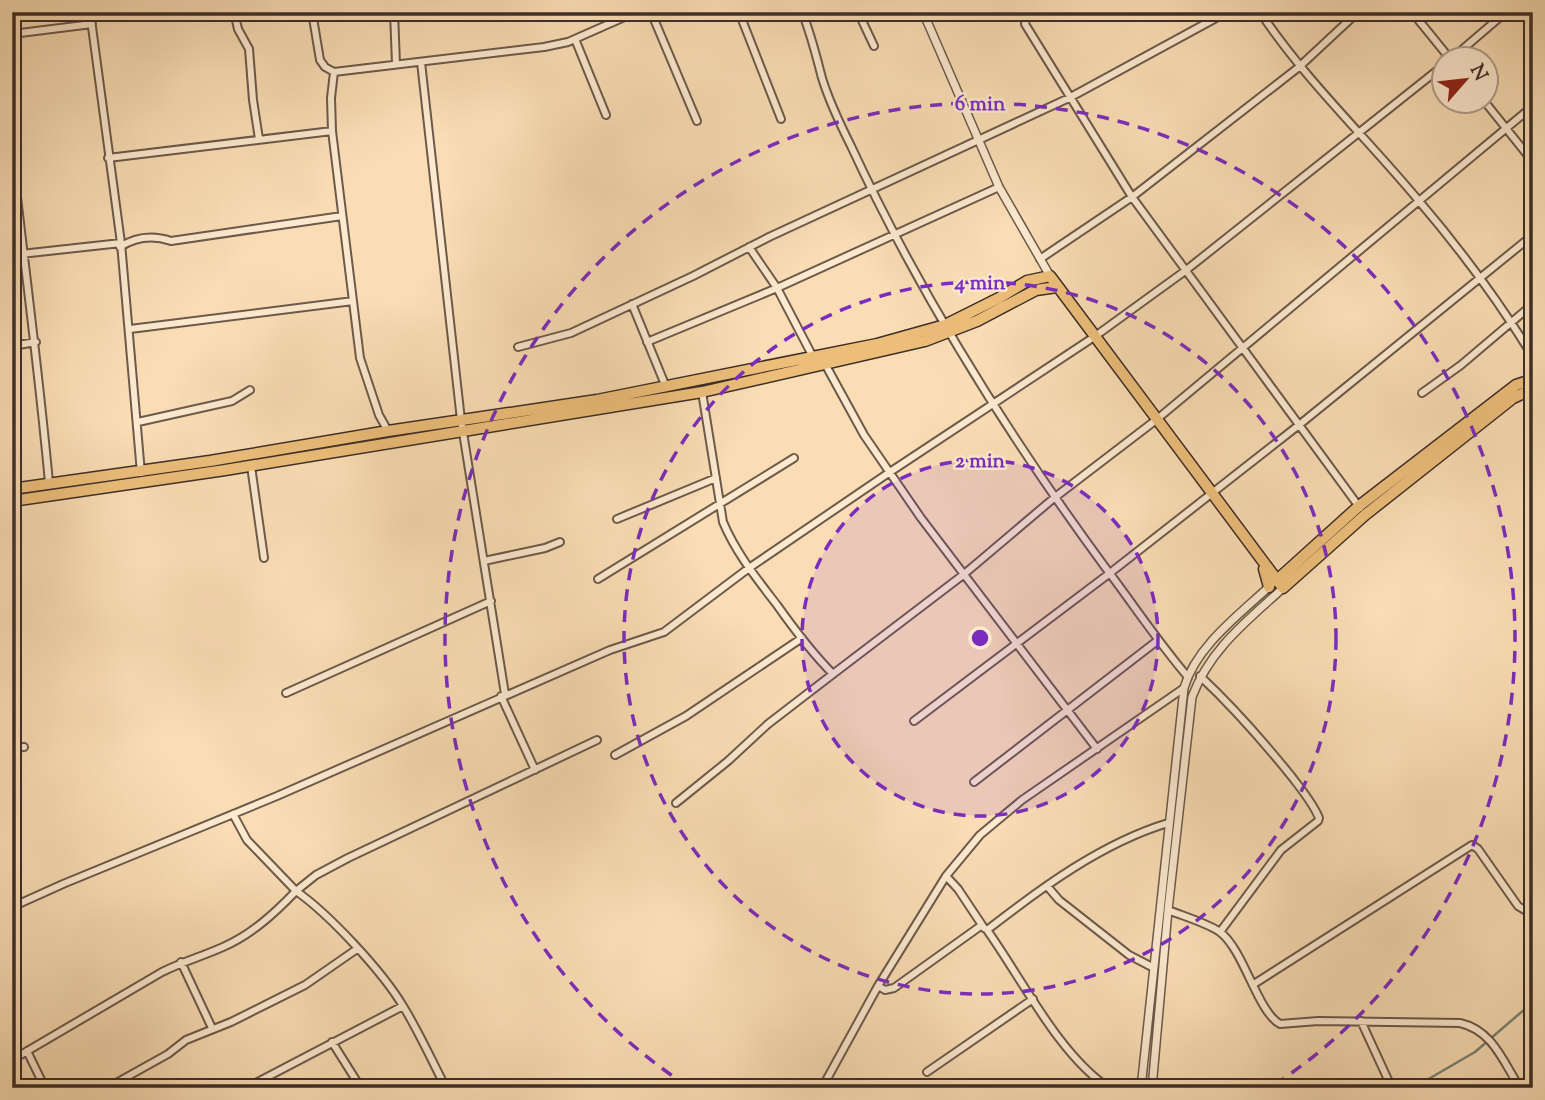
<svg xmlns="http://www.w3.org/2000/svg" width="1545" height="1100" font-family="'Sorts Mill Goudy',serif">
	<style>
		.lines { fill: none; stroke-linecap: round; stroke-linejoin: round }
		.stream { stroke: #778377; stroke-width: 2.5 }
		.minor-casing { stroke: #6c5a4b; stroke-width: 10 }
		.tertiary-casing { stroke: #6c5a4b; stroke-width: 10 }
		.primary-casing { stroke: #3d2e28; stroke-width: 13 }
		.minor { stroke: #fce9cf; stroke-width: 6 }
		.tertiary { stroke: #fce9cf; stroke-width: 7 }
		.primary { stroke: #edbe7a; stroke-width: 10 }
		.ring { fill: none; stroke: #7b2cbf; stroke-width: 3.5; stroke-dasharray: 12 9 }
		.centre { fill: #7b2cbf; stroke: #fce9cf; stroke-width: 3.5 }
		.ring-label { font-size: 21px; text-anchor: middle; font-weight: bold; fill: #7b2cbf; stroke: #fce9cf; stroke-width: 5; stroke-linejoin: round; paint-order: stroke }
	</style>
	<rect width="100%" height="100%" fill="#faddb5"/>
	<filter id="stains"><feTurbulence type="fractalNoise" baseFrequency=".00286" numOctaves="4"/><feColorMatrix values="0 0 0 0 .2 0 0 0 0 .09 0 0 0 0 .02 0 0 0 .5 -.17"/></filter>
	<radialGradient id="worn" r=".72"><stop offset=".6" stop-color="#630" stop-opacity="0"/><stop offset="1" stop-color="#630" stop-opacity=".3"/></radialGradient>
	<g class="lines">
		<path class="stream" d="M 1413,1088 L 1475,1052 L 1533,1002"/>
		<g class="minor-casing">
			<path id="minor" d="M 90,12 L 121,243 L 141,473
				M 234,12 L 238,29 L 249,49 L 253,100 L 259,139
				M 312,12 L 320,60 L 325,67 L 334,72
				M 394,12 L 396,64
				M 651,12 L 697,121
				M 739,12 L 781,119
				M 802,12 C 811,34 816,55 822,78 C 829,101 840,124 851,146 C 920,295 1008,435 1105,567 C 1133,604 1158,642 1188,677
				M 858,12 L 874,46
				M 1040,12 L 1026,19 L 1025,24 L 1132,197 L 1360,508
				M 1260,12 C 1306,81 1366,137 1419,201 C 1460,249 1500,303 1533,357
				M 1412,12 L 1451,60
				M 12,34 L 92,24
				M 575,39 L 606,115
				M 1450,60 L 1506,12
				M 421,62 L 461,420 L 505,694
				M 1485,102 L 1533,162
				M 332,131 L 360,358 L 379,415 L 388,431
				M 12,152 C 24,263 39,372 49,483
				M 108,158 L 332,131 L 331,98 L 334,72 L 544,47 L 568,42 L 636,12
				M 120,247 C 137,236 153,235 171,241 L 342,216
				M 749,247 L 777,288 L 813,357
				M 12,255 L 121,243
				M 1040,259 L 1132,197 L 1299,67 L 1358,12
				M 632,304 L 666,387
				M 130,329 L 353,301
				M 647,342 L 777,288 L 999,187
				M 12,346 L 36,342
				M 518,347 L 571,333 L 693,276 L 769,237 L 1069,98 L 1227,12
				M 824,362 L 864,435 L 921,518 L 1097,749
				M 1524,383 L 1533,373
				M 702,392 L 723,522 C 736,553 757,579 777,605 C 794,629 812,653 833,674 L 963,575 L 1054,498 L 1156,420 L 1533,106
				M 1422,393 L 1461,365 L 1533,304
				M 138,422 L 232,401 L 250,390
				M 251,466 L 264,558
				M 617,519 L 716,478
				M 484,561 L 545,548 L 560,542
				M 598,579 L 794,458
				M 1200,676 C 1233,707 1263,741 1292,777 C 1301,789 1313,803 1319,818 L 1318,821 L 1281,850 L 1220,932
				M 286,693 L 491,601
				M 501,696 L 535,770
				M 914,721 L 1110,573 L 1299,425 L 1533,235
				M 12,748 L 24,747
				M 615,755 L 686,716 L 802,638
				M 974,782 L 1157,641
				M 676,803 L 728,761 L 768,724 L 833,674
				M 233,814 L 247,840 L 296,891 L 316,875 L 348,858 L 597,740
				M 946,876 L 958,889 L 984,928
				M 1047,886 L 1059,900 L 1129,955 L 1154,968
				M 12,907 L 63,884 L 277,796 L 610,650 L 664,632 L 749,568 L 890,472 L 1094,337 L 1185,271 L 1444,65
				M 1168,910 C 1183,916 1207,923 1220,932 C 1244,950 1257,1011 1280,1024 L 1318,1021 L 1460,1023 C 1492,1030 1503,1061 1520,1088
				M 181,962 L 212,1028
				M 1254,984 L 1472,845 L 1478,849 L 1518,906 L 1533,915
				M 878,986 L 885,990 L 894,988 L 982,925
				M 1361,1021 L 1390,1084
				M 332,1042 L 361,1088
				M 27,1051 L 45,1088
				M 12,1060 L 162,972 C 182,962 203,956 223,947 C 252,934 274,914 296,891 C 329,914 382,971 403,1006 C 419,1032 432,1061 446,1088
				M 927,1072 L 1033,999
				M 107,1088 L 168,1054 L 186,1040 L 231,1022 L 305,985 L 357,949
				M 246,1088 L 403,1006
				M 822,1088 L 878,986 L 946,876 L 980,835 L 1022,800 L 1184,688
				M 1109,1088 C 1059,1055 1022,979 987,930 C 1041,888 1102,843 1168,823"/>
		</g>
		<g class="tertiary-casing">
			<path id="tertiary" d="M 923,12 L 999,187 L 1050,276
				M 1141,1088 L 1184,688 C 1196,646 1240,614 1271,585
				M 1152,1088 L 1168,910 L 1192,697 C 1210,649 1247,621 1283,588"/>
		</g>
		<g class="primary-casing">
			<path id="primary" d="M 12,489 L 210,461 L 388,431 L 597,400 L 877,344 L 945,325 L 999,298 L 1027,281 L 1050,276 L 1283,588 L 1365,515 L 1513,398 L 1524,393 L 1533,394
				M 12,501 L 225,470 L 702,392 L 925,341 L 977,321 L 1036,290 L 1057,287
				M 1264,569 L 1269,587
				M 1277,580 L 1359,506 L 1516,385 L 1525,382 L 1533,383"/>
		</g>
		<use href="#minor" class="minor"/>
		<use href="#tertiary" class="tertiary"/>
		<use href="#primary" class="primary"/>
	</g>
	<circle cx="980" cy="638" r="178" fill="#7b2cbf" fill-opacity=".12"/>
	<g class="ring">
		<circle cx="980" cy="638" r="178"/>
		<circle cx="980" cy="638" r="356"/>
		<path d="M689 1087A535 535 0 1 1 1271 1087"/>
	</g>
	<circle cx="980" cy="638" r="10" class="centre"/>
	<g class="ring-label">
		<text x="980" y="110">6 min</text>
		<text x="980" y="289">4 min</text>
		<text x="980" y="467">2 min</text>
	</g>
	<rect width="1545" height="1100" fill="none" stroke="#faddb5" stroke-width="42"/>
	<rect x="14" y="14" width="1517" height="1072" fill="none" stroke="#3d2e28" stroke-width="3.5"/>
	<rect x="21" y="21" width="1503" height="1058" fill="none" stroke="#3d2e28" stroke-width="2"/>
	<g transform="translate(1465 80) rotate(62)"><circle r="33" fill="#fce9cf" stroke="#b09e8c" stroke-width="2"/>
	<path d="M0-5L12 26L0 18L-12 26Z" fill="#8f2418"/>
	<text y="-10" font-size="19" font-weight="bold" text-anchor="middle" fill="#3d2e28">N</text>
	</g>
	<rect width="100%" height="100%" filter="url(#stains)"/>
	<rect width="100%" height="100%" fill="url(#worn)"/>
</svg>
